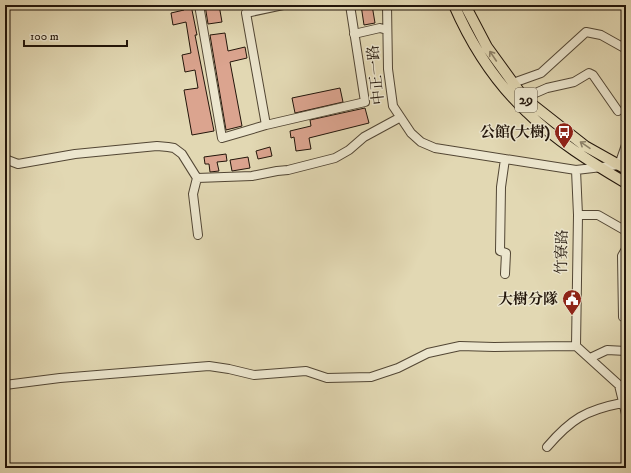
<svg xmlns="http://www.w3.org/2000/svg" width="631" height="473" font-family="'IM FELL DW Pica','Noto Serif TC',serif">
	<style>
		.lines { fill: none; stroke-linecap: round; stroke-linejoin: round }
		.stream { stroke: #687968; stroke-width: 2 }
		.building { fill: #dba48f; stroke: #22150a }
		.minor-casing { stroke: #524634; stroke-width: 10 }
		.major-casing { stroke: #22150a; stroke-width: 12 }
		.minor { stroke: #ece6ce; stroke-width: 8 }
		.major { stroke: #e2d8b3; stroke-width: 10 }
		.oneway { stroke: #8c8067 }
		.labels { text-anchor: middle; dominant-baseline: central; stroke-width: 3; stroke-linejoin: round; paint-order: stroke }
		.shield { fill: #ece6ce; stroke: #5f5445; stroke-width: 1 }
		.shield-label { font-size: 14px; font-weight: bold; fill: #22150a }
		.street-label { font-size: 15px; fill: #22150a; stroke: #ece6ce }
		.poi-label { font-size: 15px; font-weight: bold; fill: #22150a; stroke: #ece6ce; text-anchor: end }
	</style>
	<rect width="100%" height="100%" fill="#e2d8b3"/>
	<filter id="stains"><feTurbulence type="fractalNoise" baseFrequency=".005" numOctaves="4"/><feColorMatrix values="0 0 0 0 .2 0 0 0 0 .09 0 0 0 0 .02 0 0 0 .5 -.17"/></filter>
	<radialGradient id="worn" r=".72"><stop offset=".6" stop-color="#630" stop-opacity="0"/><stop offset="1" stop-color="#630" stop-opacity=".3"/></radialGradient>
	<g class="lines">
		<path class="stream" d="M 621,468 L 626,464"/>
	</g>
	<path class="building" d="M 183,5 L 191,5 L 197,35 L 195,35 L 214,131 L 192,135 L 184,90 L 198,88 L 195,70 L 185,72 L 182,55 L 191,53 L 186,22 L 173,25 L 171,13 L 184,10 Z
		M 205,5 L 219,5 L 222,22 L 208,24 Z
		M 361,5 L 372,5 L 375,23 L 364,25 Z
		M 225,33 L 228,51 L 245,47 L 247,58 L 230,62 L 242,126 L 226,130 L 210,35 Z
		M 340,88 L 343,102 L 295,113 L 292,98 Z
		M 365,108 L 369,123 L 309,138 L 311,149 L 296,151 L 294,137 L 291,138 L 290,131 L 311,126 L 310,120 Z
		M 270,147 L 272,156 L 258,159 L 256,151 Z
		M 226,154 L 227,161 L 217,162 L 219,171 L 210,172 L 209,164 L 205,164 L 204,157 Z
		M 248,157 L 250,168 L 232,171 L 230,160 Z"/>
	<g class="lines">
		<g class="minor-casing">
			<path id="minor" d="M 199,5 L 222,138 L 266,125
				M 283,5 L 246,13 L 266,125 L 365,102 L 350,5
				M 387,5 L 388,69 L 393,106 L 411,133 L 421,142 L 435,148 L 576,170
				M 354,34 L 380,28 L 387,30
				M 513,83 L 541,73 L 586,32 L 601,35 L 626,49
				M 524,98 L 547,88 L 574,82 L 589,73 L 593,75 L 618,111
				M 626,145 L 619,165 L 576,170 L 578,215 L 576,346 L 619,385 L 626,414
				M 5,159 L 18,164 L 75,154 L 157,146 L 168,147 L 174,148 L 182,154 L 197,178 L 193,194 L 198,235
				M 197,178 L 252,176 L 277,171 L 288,170 L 335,158 L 349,150 L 364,137 L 399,118
				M 578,215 L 598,215 L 626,231
				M 505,274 L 506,253 L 500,251 L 501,187 L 505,159
				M 623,317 L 622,256 L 626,249
				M 590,358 L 607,350 L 626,351
				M 5,385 L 60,378 L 209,366 L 229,369 L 254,375 L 306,371 L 327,378 L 371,377 L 398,368 L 428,353 L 460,346 L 494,347 L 576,346
				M 547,447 C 571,419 586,410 622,403"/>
		</g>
		<g class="major-casing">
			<path id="major" d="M 454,5 C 471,44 496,83 527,112 C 555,140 592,163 626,183
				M 465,5 L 487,47 L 524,98 L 585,146 L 626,169"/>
		</g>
		<use href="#minor" class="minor"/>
		<use href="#major" class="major"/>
	</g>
	<defs><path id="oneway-shaft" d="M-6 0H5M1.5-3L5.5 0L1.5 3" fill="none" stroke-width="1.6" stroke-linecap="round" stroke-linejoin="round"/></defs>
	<g class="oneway">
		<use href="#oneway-shaft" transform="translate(493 56) rotate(-124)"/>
		<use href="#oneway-shaft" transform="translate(585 145) rotate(-146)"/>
	</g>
	<defs>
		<g id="bus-pin" transform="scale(1)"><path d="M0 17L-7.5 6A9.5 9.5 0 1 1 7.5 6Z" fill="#8f2418" stroke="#ece6ce"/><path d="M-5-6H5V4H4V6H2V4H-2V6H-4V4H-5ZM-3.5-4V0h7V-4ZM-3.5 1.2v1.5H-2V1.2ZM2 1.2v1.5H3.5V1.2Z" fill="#fff"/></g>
		<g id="civic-pin" transform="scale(1)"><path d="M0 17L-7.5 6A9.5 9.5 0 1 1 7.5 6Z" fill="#8f2418" stroke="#ece6ce"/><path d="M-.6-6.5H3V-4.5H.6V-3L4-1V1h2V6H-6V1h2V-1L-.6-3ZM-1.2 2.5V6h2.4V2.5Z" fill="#fff"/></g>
	</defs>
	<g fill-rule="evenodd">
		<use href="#bus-pin" x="564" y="132"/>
		<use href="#civic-pin" x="572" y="299"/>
	</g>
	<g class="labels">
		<rect class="shield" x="515" y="88" width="22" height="24" rx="3"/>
		<g class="shield-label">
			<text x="526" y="100">29</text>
		</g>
		<g class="street-label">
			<text transform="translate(376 75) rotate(-96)">中正一路</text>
			<text transform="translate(562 252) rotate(-89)">竹寮路</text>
		</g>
		<g class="poi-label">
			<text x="550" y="132">公館(大樹)</text>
			<text x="558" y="299">大樹分隊</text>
		</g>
	</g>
	<rect width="631" height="473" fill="none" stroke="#e2d8b3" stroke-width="20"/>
	<rect x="6" y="6" width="619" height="461" fill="none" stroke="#22150a" stroke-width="2"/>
	<rect x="10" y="10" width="611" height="453" fill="none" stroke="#22150a"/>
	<path d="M24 40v6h103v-6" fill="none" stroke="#22150a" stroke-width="2"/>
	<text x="30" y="40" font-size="12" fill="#22150a" stroke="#ece6ce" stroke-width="3" paint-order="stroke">100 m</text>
	<rect width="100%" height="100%" filter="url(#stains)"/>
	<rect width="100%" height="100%" fill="url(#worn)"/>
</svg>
